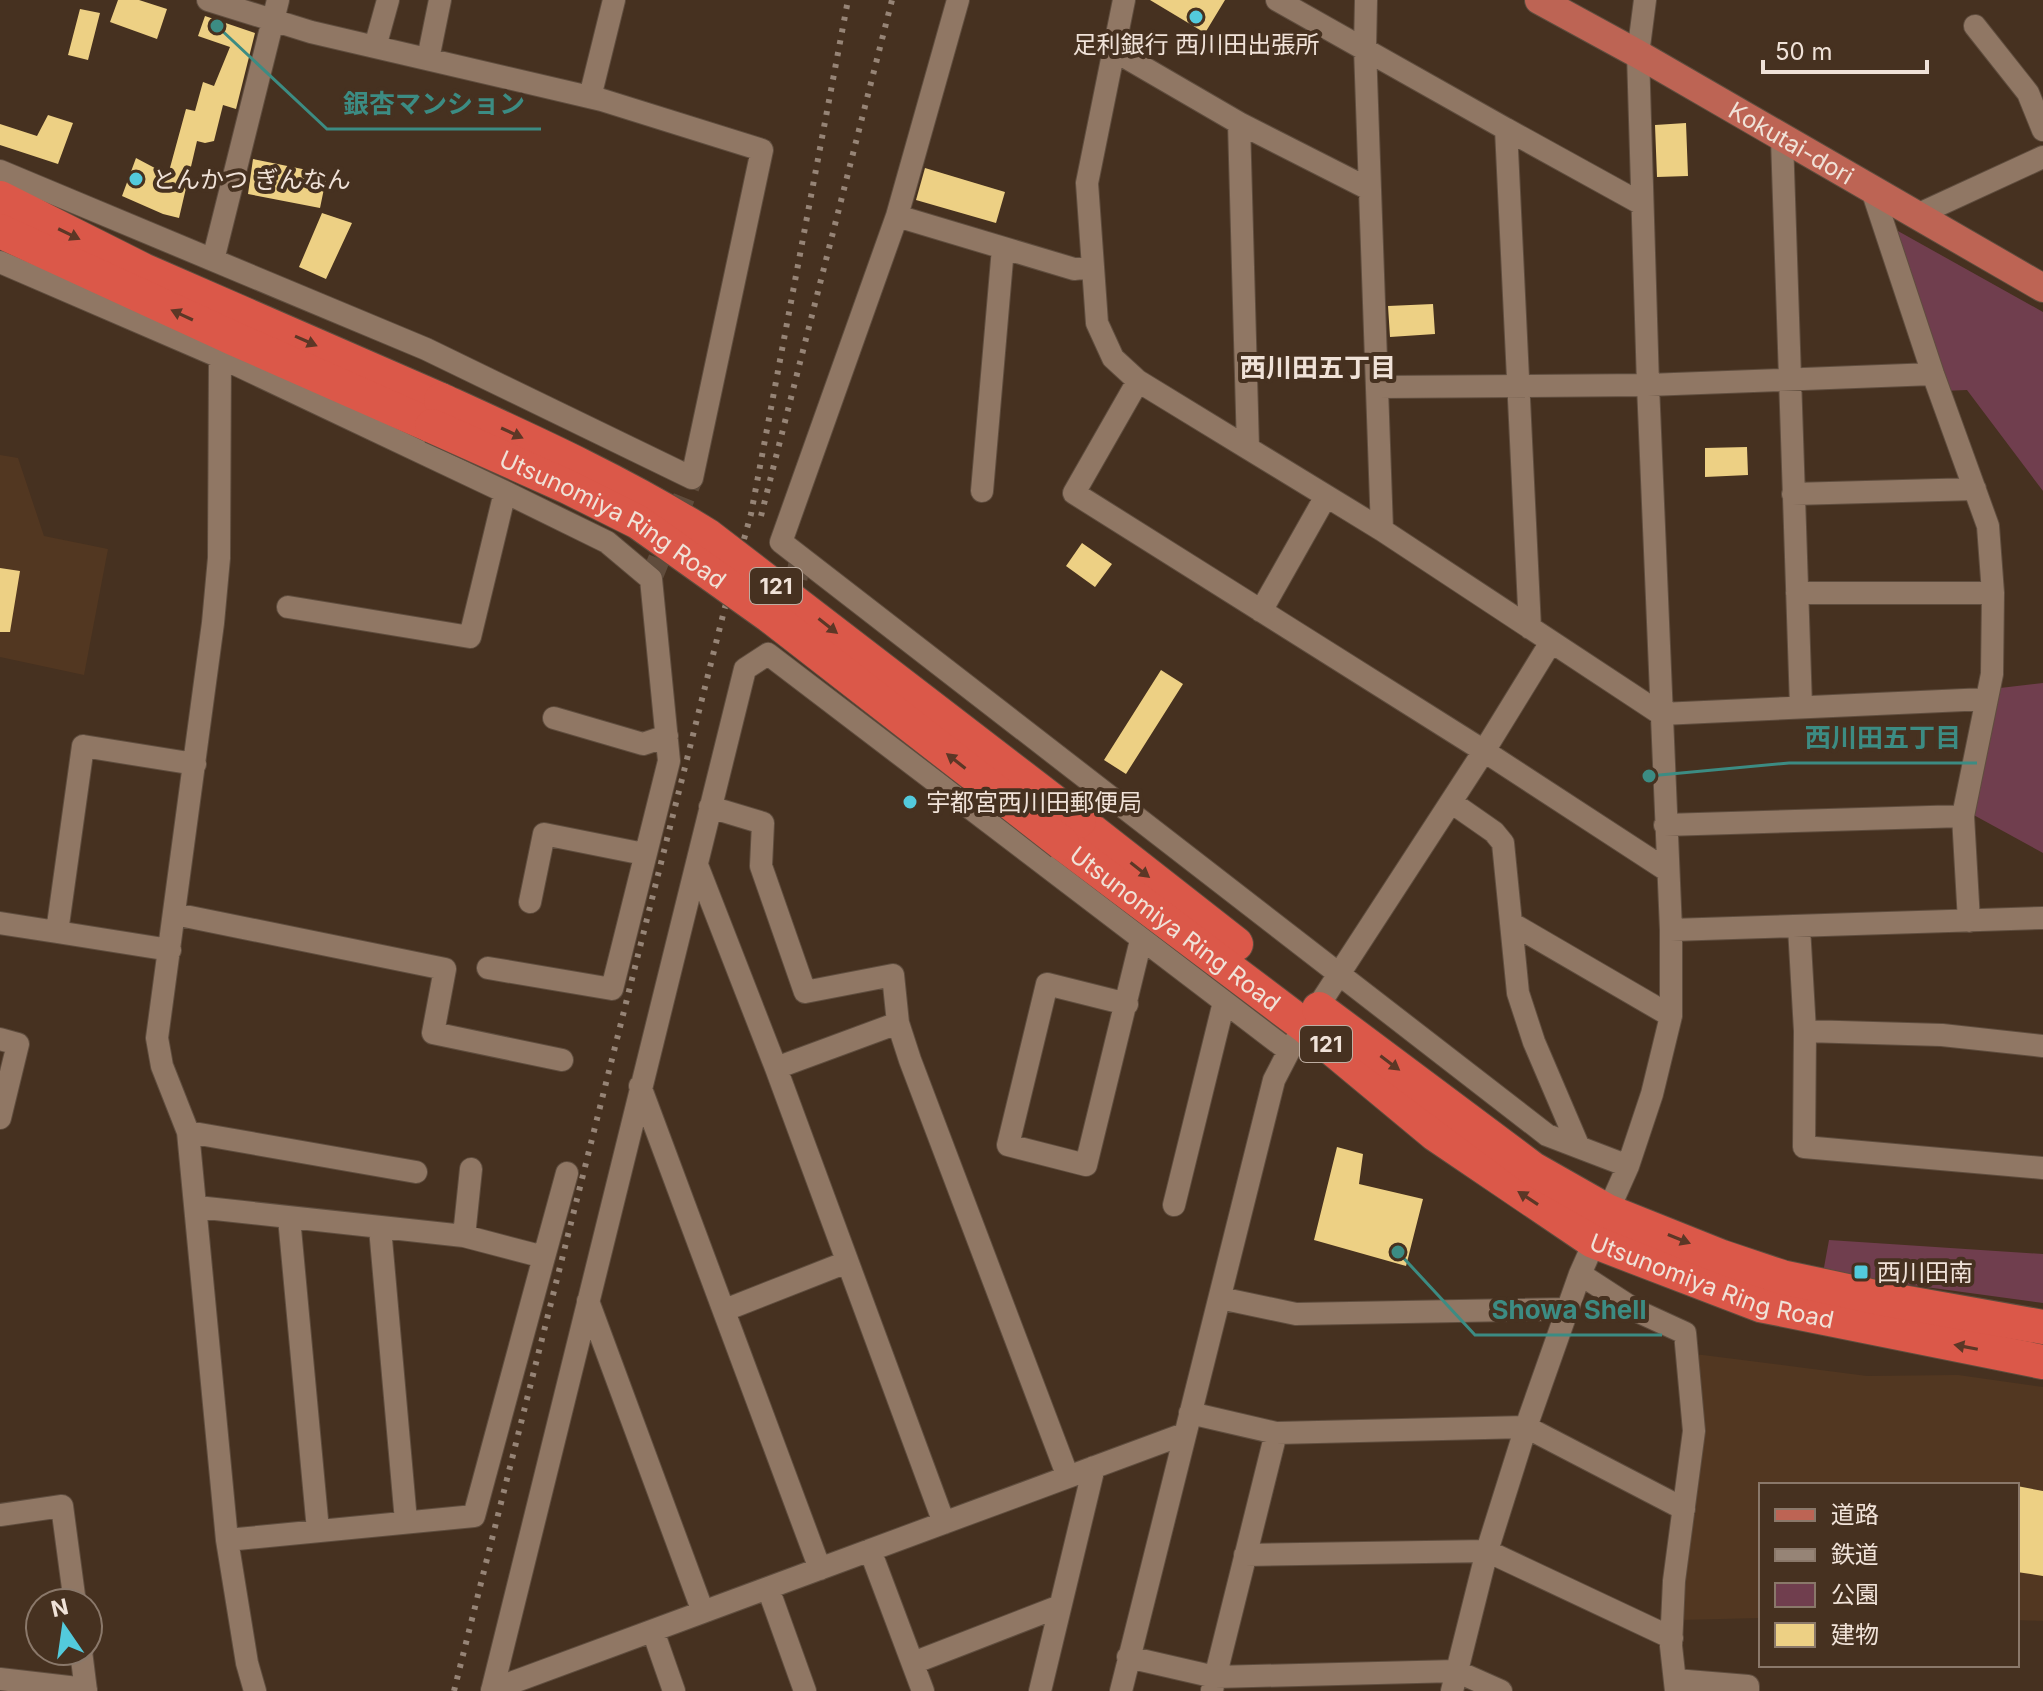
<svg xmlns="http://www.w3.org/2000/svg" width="2043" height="1691" font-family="Inter,'Noto Sans JP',sans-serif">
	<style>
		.built { fill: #523721 }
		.green { fill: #703e4e }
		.building { fill: #edd084 }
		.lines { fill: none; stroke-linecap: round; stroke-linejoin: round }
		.minor-tunnel { stroke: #604c3c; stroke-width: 22; stroke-dasharray: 22 11; stroke-linecap: butt }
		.minor-casing { stroke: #5f4d3e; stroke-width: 24 }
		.major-casing { stroke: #5f4d3e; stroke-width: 30 }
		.highway-casing { stroke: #5f4d3e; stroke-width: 36 }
		.minor { stroke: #907764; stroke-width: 22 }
		.major { stroke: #bd6454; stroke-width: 28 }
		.highway { stroke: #db5849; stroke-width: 34 }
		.rail { stroke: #968476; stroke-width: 6; stroke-dasharray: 4 8; stroke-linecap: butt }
		.highway-bridge-casing { stroke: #5f4d3e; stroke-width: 36; stroke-linecap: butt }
		.highway-bridge { stroke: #db5849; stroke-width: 34 }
		.oneway { fill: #5c3726 }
		.poi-dot { fill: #53cadc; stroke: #463120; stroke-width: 3 }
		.labels { text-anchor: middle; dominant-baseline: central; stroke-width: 8; stroke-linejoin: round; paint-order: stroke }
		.shield { fill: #463120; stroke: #bdada1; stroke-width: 2 }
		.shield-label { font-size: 22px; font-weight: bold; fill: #f0e2d8 }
		.poi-label { font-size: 24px; fill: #f0e2d8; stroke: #463120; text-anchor: start }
		.street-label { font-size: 24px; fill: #f0e2d8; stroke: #463120 }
		.neighbourhood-label { font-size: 26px; font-weight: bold; fill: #f0e2d8; stroke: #463120 }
		.leader { fill: none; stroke: #3c8c83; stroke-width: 3 }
		.callout-dot { fill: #3c8c83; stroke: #463120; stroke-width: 3 }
		.callout-label { font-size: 26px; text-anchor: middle; font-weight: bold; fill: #3c8c83; stroke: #463120; stroke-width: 8; stroke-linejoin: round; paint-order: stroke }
	</style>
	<rect width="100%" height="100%" fill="#463120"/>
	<path class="built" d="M 0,455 L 18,458 L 44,536 L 108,549 L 84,675 L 0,657 Z
		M 1695,1354 L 1867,1376 L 1958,1375 L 2043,1387 L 2043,1621 L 2017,1620 L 2017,1485 L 1761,1485 L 1761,1618 L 1680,1620 Z"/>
	<path class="green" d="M 1889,226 L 2043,312 L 2043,491 L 1967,390 L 1942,391 Z
		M 2043,683 L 2043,853 L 1970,813 L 2000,688 Z
		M 1829,1240 L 2043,1254 L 2043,1303 L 1823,1273 Z"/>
	<path class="building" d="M 118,0 L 139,0 L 167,9 L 157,39 L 110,22 Z
		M 1150,0 L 1225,0 L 1205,33 Z
		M 80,9 L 100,13 L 88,60 L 68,55 Z
		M 205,16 L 255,33 L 236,109 L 223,105 L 214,141 L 205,143 L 197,141 L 179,218 L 163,214 L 122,196 L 136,158 L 168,175 L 186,109 L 195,111 L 203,82 L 214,86 L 230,47 L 198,36 Z
		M 48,115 L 73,123 L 58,164 L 0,145 L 0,124 L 37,136 Z
		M 1686,123 L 1688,176 L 1657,177 L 1655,125 Z
		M 253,159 L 327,174 L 320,208 L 248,194 Z
		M 925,168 L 1005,192 L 996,223 L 916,200 Z
		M 322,213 L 352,223 L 326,279 L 299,267 Z
		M 1433,304 L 1435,334 L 1390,337 L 1388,306 Z
		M 1747,447 L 1748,475 L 1705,477 L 1705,448 Z
		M 1082,543 L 1112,564 L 1095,587 L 1066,566 Z
		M 0,568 L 20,571 L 10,632 L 0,632 Z
		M 1161,670 L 1183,684 L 1126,774 L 1104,760 Z
		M 1337,1147 L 1363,1154 L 1359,1184 L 1423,1199 L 1406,1266 L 1314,1240 Z
		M 2017,1486 L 2043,1491 L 2043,1576 L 2017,1572 Z"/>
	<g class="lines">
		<path class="minor-tunnel" d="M 651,579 L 692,478
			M 790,611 L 801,556"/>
		<g class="minor-casing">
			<path id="minor" d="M 958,0 L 897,216 L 781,542 L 1547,1135 L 1628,1166
				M 1124,0 L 1087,183 L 1097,323 L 1113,358 L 1138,381 L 1382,530 L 1661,714 L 1986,699
				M 1277,0 L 1506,129 L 1530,628
				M 1366,0 L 1365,48 L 1382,530
				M 1975,26 L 2028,93 L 2043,130
				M 375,47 L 388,0
				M 1115,51 L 1239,123 L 1248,448
				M 428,59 L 440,0
				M 590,97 L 614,0
				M 1239,123 L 1369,189
				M 1506,129 L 1642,204
				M 1782,139 L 1801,706
				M 0,171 L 426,349 L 692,478 L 762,150 L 602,100 L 311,32 L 208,0
				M 1872,190 L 1933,374 L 1988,526 L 1993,593 L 1992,674 L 1963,816 L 1969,921
				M 1917,215 L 2043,157
				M 897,216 L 1074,269 L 1092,267
				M 213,260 L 278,0
				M 0,262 L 220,357 L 505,492 L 607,542 L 651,579 L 669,761 L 612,989 L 488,968
				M 220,357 L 219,558 L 213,623 L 157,1038 L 162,1066 L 188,1132 L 227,1540 L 247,1663 L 255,1691
				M 1138,381 L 1074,493 L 1484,751 L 1668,871
				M 1377,387 L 1648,385 L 1933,374
				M 982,491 L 1003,248
				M 1793,494 L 1975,489
				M 1797,593 L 1993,593
				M 288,607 L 470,637 L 505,492
				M 1261,611 L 1326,496
				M 554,718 L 643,744 L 667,736
				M 1451,802 L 1494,832 L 1503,843 L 1518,993 L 1534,1042 L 1578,1145
				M 710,807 L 763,823 L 761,866 L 805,992 L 893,975 L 898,1023 L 910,1060 L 1068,1477
				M 1665,825 L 1963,816
				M 697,865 L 776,1068 L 944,1523
				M 530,902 L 544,834 L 644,854
				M 175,914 L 445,969 L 433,1033 L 562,1060
				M 0,923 L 57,932 L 83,746 L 195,764
				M 1511,923 L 1671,1016
				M 1799,927 L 1805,1031 L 1804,1147 L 2043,1168
				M 1671,930 L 2043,918
				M 57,932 L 170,950
				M 1127,1004 L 1047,984 L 1008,1145 L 1086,1165 L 1141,940
				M 1805,1031 L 1942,1035 L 2043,1046
				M 0,1039 L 18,1044 L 0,1118
				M 776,1068 L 898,1023
				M 640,1086 L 820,1569
				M 188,1132 L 416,1172
				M 1174,1205 L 1224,1002
				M 197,1207 L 464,1236 L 544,1257 L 474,1516 L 227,1540
				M 289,1218 L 318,1530
				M 380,1228 L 406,1521
				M 464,1236 L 471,1169
				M 544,1257 L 567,1173
				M 1580,1274 L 1637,1311 L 1685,1333 L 1694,1431 L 1674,1581 L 1671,1646 L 1676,1691
				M 1220,1298 L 1296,1314 L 1568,1309
				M 588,1301 L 703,1612
				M 725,1310 L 847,1262
				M 1190,1413 L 1276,1433 L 1526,1427 L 1684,1509
				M 0,1515 L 62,1506 L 75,1603
				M 870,1550 L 923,1691
				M 1245,1555 L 1487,1551 L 1672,1638
				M 768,1588 L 805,1691
				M 653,1631 L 674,1691
				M 81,1651 L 86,1691
				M 1128,1657 L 1215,1677 L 1456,1671 L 1501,1691
				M 913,1663 L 1060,1606
				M 0,1679 L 86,1689
				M 1675,1680 L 1748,1686 L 1748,1691
				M 492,1690 L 1184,1434
				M 1212,1690 L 1276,1433
				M 492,1691 L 745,669 L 768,654 L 1289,1051
				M 1040,1691 L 1094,1467
				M 1121,1691 L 1274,1080 L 1289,1051 L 1484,751 L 1551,642
				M 1452,1691 L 1487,1551 L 1526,1427 L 1580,1274 L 1628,1166 L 1652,1094 L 1671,1016 L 1671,930 L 1648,385 L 1638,54 L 1645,0"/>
		</g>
		<g class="major-casing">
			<g id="major">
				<path id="s1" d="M 1539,0 L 1638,54 L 2043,288"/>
			</g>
		</g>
		<g class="highway-casing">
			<g id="highway">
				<path d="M 0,198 L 143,270 L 441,400"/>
				<path d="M 0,231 L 235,339 L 432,426"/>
				<path d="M 1079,821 L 1236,944"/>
				<path id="s2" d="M 1062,843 L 1305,1026 L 1435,1134 L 1593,1241 L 1760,1305 L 2043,1362"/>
				<path d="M 1319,1009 L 1533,1169 L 1607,1211 L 1722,1257 L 1782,1277 L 1885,1299 L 2043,1327"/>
			</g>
		</g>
		<use href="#minor" class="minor"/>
		<use href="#major" class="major"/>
		<use href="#highway" class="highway"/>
		<path class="rail" d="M 761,516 L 892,0
			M 454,1691 L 724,611 L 751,514 L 848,0"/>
		<g class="highway-bridge-casing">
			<g id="highway-bridge">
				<path d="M 441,400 C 533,442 622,482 708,536 L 1079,821"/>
				<path id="s3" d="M 432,426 L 568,487 L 638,522 L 770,616 L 1062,843"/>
			</g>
		</g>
		<use href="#highway-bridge" class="highway-bridge"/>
	</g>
	<defs><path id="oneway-solid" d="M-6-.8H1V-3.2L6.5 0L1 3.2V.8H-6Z" transform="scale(2)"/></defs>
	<g class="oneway">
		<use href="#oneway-solid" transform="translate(69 234) rotate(26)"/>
		<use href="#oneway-solid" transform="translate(182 315) rotate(-155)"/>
		<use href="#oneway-solid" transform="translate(306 341) rotate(24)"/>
		<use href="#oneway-solid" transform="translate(512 433) rotate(25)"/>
		<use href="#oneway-solid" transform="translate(828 626) rotate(38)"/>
		<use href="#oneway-solid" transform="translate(956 761) rotate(-142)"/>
		<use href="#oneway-solid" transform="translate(1140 870) rotate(38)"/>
		<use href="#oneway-solid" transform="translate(1390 1063) rotate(37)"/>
		<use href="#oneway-solid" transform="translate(1528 1198) rotate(-147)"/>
		<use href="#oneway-solid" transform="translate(1679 1239) rotate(22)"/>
		<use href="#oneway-solid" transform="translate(1966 1347) rotate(-169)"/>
	</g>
	<g class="poi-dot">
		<circle cx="1196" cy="17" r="8"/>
		<circle cx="136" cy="179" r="8"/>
		<circle cx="910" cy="802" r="8"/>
		<rect x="1853" y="1264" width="16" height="16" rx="4"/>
	</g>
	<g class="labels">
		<g class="shield">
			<rect x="750" y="568" width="52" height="36" rx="6"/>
			<rect x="1300" y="1026" width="52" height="36" rx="6"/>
		</g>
		<g class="shield-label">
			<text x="776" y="586">121</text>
			<text x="1326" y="1044">121</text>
		</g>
		<g class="poi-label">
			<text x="1196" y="44" text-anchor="middle">足利銀行 西川田出張所</text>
			<text x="152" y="179">とんかつ ぎんなん</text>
			<text x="926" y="802">宇都宮西川田郵便局</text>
			<text x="1877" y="1272">西川田南</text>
		</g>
		<g class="street-label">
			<text stroke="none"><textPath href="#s1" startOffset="290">Kokutai-dori</textPath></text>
			<text stroke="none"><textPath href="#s3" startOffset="204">Utsunomiya Ring Road</textPath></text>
			<text stroke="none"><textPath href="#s2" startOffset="142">Utsunomiya Ring Road</textPath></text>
			<text stroke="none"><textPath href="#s2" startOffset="790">Utsunomiya Ring Road</textPath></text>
		</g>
		<g class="neighbourhood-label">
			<text x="1318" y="367">西川田五丁目</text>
		</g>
	</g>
	<path class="leader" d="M217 26L327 129H541M1649 776L1789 763H1977M1398 1252L1475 1335H1662"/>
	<g class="callout-dot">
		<circle cx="217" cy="26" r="8"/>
		<circle cx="1649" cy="776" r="8"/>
		<circle cx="1398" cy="1252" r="8"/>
	</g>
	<g class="callout-label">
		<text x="434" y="113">銀杏マンション</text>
		<text x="1883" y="747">西川田五丁目</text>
		<text x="1569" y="1319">Showa Shell</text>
	</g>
	<rect x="1759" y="1483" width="260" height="184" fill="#463120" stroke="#8a786a" stroke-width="2"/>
	<rect x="1775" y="1509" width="40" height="12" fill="#bd6454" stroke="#8a786a" stroke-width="2"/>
	<text x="1831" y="1523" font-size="24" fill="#f0e2d8">道路</text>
	<rect x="1775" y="1549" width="40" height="12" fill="#968476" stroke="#8a786a" stroke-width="2"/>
	<text x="1831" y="1563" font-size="24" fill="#f0e2d8">鉄道</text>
	<rect x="1775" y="1583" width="40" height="24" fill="#703e4e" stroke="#8a786a" stroke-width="2"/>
	<text x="1831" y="1603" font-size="24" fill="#f0e2d8">公園</text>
	<rect x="1775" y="1623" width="40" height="24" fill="#edd084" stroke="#8a786a" stroke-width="2"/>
	<text x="1831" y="1643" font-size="24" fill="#f0e2d8">建物</text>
	<g transform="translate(64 1627) rotate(347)"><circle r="38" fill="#463120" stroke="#8a786a" stroke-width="2"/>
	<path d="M0-6L14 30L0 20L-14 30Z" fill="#53cadc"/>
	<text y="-12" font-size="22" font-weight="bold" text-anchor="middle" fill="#f0e2d8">N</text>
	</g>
	<path d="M1763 60v12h164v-12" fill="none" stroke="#f0e2d8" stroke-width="4"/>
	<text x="1775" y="60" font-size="24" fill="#f0e2d8" stroke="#463120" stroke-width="6" paint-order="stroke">50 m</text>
</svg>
